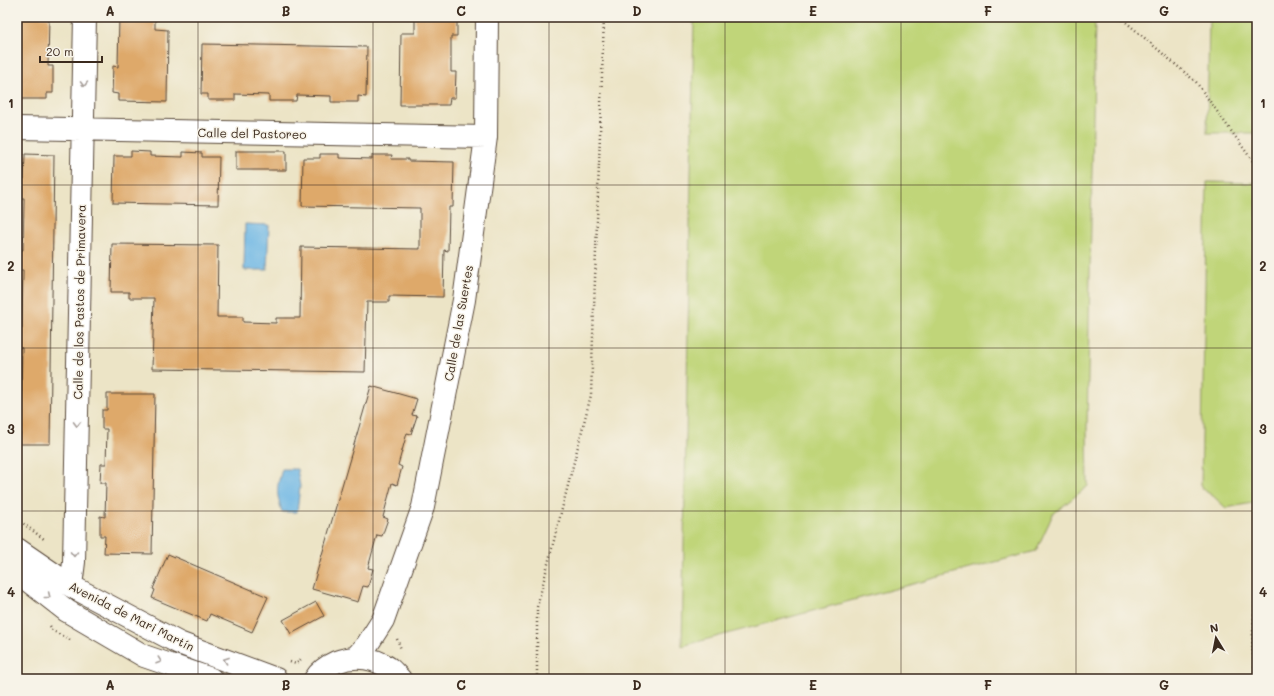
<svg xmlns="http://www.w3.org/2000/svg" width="1274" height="696" font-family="Mali,sans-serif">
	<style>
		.green { fill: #c0d579; stroke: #7e804c }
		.water { fill: #6cb6e4; stroke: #547081 }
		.building { fill: #dea96b }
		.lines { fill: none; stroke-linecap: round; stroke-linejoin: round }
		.minor-casing { stroke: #564637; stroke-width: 24 }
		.path { stroke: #564637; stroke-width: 2.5; stroke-dasharray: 1 3; stroke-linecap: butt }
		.minor { stroke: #fff; stroke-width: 22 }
		.oneway { stroke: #a79f9a }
		.grid { fill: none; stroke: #3b2a1e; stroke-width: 1; stroke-opacity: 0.55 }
		.labels { text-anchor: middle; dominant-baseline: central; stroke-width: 3; stroke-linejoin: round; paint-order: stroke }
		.street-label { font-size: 12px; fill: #3b2a1e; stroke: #f7f3e8 }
		.neatline { fill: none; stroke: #3b2a1e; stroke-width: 1.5 }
		.grid-label { font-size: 13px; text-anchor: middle; font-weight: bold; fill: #3b2a1e }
	</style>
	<rect width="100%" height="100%" fill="#f7f3e8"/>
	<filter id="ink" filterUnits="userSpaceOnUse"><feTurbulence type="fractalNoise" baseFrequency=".025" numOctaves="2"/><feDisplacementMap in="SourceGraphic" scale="8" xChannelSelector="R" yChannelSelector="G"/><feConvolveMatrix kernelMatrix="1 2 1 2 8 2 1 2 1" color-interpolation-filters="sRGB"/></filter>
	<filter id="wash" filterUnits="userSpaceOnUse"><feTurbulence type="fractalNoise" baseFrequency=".012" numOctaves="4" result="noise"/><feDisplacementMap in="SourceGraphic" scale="16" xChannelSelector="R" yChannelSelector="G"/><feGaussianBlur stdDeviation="0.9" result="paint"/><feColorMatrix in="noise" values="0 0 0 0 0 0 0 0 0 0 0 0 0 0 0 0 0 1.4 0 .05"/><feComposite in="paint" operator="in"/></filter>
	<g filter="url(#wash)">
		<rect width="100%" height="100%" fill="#ece4c6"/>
		<path class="green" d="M 694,17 L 1095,17 L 1087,428 L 1088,486 L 1053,514 L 1036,551 L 682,646 Z
			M 1209,17 L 1257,17 L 1257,133 L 1207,133 Z
			M 1207,182 L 1257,183 L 1257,502 L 1226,508 L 1213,496 L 1201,488 Z"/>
		<path class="water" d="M 245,224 L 269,225 L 267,270 L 244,270 Z
			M 282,469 L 297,469 L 300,486 L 297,512 L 282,512 C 276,491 276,490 282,469 Z"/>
		<g id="blocks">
			<path class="building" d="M 17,17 L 49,17 L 48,66 L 53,66 L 53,93 L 47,93 L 47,99 L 17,99 Z
				M 119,17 L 155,17 L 155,29 L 168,30 L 167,102 L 118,101 L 118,94 L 112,93 L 113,66 L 118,67 Z
				M 415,17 L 457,17 L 457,36 L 451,36 L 451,72 L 456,72 L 455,98 L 450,98 L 449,105 L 400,105 L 401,33 L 415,33 Z
				M 202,44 L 367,47 L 366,97 L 358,96 L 358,102 L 331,102 L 331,96 L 297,95 L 296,101 L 269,101 L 269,95 L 235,94 L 235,100 L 208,100 L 208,94 L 201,94 Z
				M 131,151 L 150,152 L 150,156 L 183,157 L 183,152 L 202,153 L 202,157 L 219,157 L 218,205 L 113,203 L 114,156 L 131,156 Z
				M 236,151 L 286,151 L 286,170 L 236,170 Z
				M 25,154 L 54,155 L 50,444 L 20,444 L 21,418 L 17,418 L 17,399 L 21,400 L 22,348 L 17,347 L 17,328 L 22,329 L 23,270 L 17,270 L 17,250 L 23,250 L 24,198 L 17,198 L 17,179 L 24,179 Z
				M 320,154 L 339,154 L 339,158 L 372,159 L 372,155 L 392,155 L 391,159 L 408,159 L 408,161 L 454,162 L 453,207 L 449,207 L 448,251 L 444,250 L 443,297 L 389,296 L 389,302 L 367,302 L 365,372 L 152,369 L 154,298 L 129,298 L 129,292 L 111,292 L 112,244 L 218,245 L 217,317 L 243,317 L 243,322 L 276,323 L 276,318 L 300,318 L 301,247 L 420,249 L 420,208 L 302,206 L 303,158 L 320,158 Z
				M 371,386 L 417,399 L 412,415 L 417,416 L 411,434 L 407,433 L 398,465 L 402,467 L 397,485 L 392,483 L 383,517 L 388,519 L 382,536 L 377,535 L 368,568 L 373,569 L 368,587 L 363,586 L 358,602 L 312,589 Z
				M 107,394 L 155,394 L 152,554 L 104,553 L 105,536 L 100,536 L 100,516 L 105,517 L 106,483 L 100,483 L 101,464 L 106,464 L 107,429 L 102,429 L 102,410 L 107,410 Z
				M 168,554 L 268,597 L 252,632 L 210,614 L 207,621 L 152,598 L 155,590 L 153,589 Z
				M 316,602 L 324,616 L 291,634 L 283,620 Z"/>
		</g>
	</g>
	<g filter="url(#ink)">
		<use href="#blocks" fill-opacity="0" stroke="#564637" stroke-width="1"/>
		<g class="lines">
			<g class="minor-casing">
				<path id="minor" d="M 17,128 L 486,137
					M 17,549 L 71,586 L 179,643 L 276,679
					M 17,572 L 67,611 L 144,656 L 211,679
					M 71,586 L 74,562 L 85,17
					M 356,657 L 367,645 L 383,620 L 423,507 L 464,300 L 486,137 L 487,17
					M 315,679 C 320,671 327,666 336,662 C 354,655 373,657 389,668 C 393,671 396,675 400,679"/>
			</g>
			<path class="path" d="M 1120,17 L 1196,82 L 1257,167
				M 17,519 L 44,539
				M 50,626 L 53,631 L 72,641
				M 397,639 L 401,649
				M 290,662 L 296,664 L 302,658
				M 537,679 L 537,607 L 591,395 L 604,17
				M 1256,679 L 1252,646 L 1257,573"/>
			<use href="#minor" class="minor"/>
		</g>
		<defs><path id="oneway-chevron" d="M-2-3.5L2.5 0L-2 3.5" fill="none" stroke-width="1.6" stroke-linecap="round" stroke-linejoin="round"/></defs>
		<g class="oneway">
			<use href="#oneway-chevron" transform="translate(84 84) rotate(91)"/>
			<use href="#oneway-chevron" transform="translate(77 424) rotate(91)"/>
			<use href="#oneway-chevron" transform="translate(74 554) rotate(91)"/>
			<use href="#oneway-chevron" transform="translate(48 596) rotate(38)"/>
			<use href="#oneway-chevron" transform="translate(226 660) rotate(-160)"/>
			<use href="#oneway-chevron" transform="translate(159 661) rotate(19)"/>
		</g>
	</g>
	<path class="grid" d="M 198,17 L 198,679M 373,17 L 373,679M 549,17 L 549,679M 725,17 L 725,679M 901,17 L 901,679M 1076,17 L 1076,679M 17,185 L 1257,185M 17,348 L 1257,348M 17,511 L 1257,511"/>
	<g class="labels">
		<g class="street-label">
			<text transform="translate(252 133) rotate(1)">Calle del Pastoreo</text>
			<text transform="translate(79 302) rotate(-89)">Calle de los Pastos de Primavera</text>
			<text transform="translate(458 323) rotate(-80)">Calle de las Suertes</text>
			<text transform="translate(132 616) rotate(27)">Avenida de Mari Martín</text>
		</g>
	</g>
	<rect width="1274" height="696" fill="none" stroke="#f7f3e8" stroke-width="44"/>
	<g transform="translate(1216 638) rotate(350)" stroke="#f7f3e8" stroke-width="3" paint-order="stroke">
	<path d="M0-3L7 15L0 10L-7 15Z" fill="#3b2a1e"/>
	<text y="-6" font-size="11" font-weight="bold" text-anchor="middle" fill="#3b2a1e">N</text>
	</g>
	<path d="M40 56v6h62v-6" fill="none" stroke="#3b2a1e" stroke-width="2"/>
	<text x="46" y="56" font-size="12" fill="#3b2a1e" stroke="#f7f3e8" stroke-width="3" paint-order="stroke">20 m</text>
	<rect x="22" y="22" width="1230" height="652" class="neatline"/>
	<g class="grid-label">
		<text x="110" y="16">A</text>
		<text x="286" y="16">B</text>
		<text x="461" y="16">C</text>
		<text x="637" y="16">D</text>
		<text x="813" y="16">E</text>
		<text x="988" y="16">F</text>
		<text x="1164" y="16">G</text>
		<text x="11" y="108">1</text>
		<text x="1263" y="108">1</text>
		<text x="11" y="271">2</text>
		<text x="1263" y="271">2</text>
		<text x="11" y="434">3</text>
		<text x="1263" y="434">3</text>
		<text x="11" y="597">4</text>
		<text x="1263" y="597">4</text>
		<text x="110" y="690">A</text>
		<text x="286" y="690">B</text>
		<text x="461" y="690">C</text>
		<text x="637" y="690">D</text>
		<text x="813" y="690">E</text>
		<text x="988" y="690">F</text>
		<text x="1164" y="690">G</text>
	</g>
</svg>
